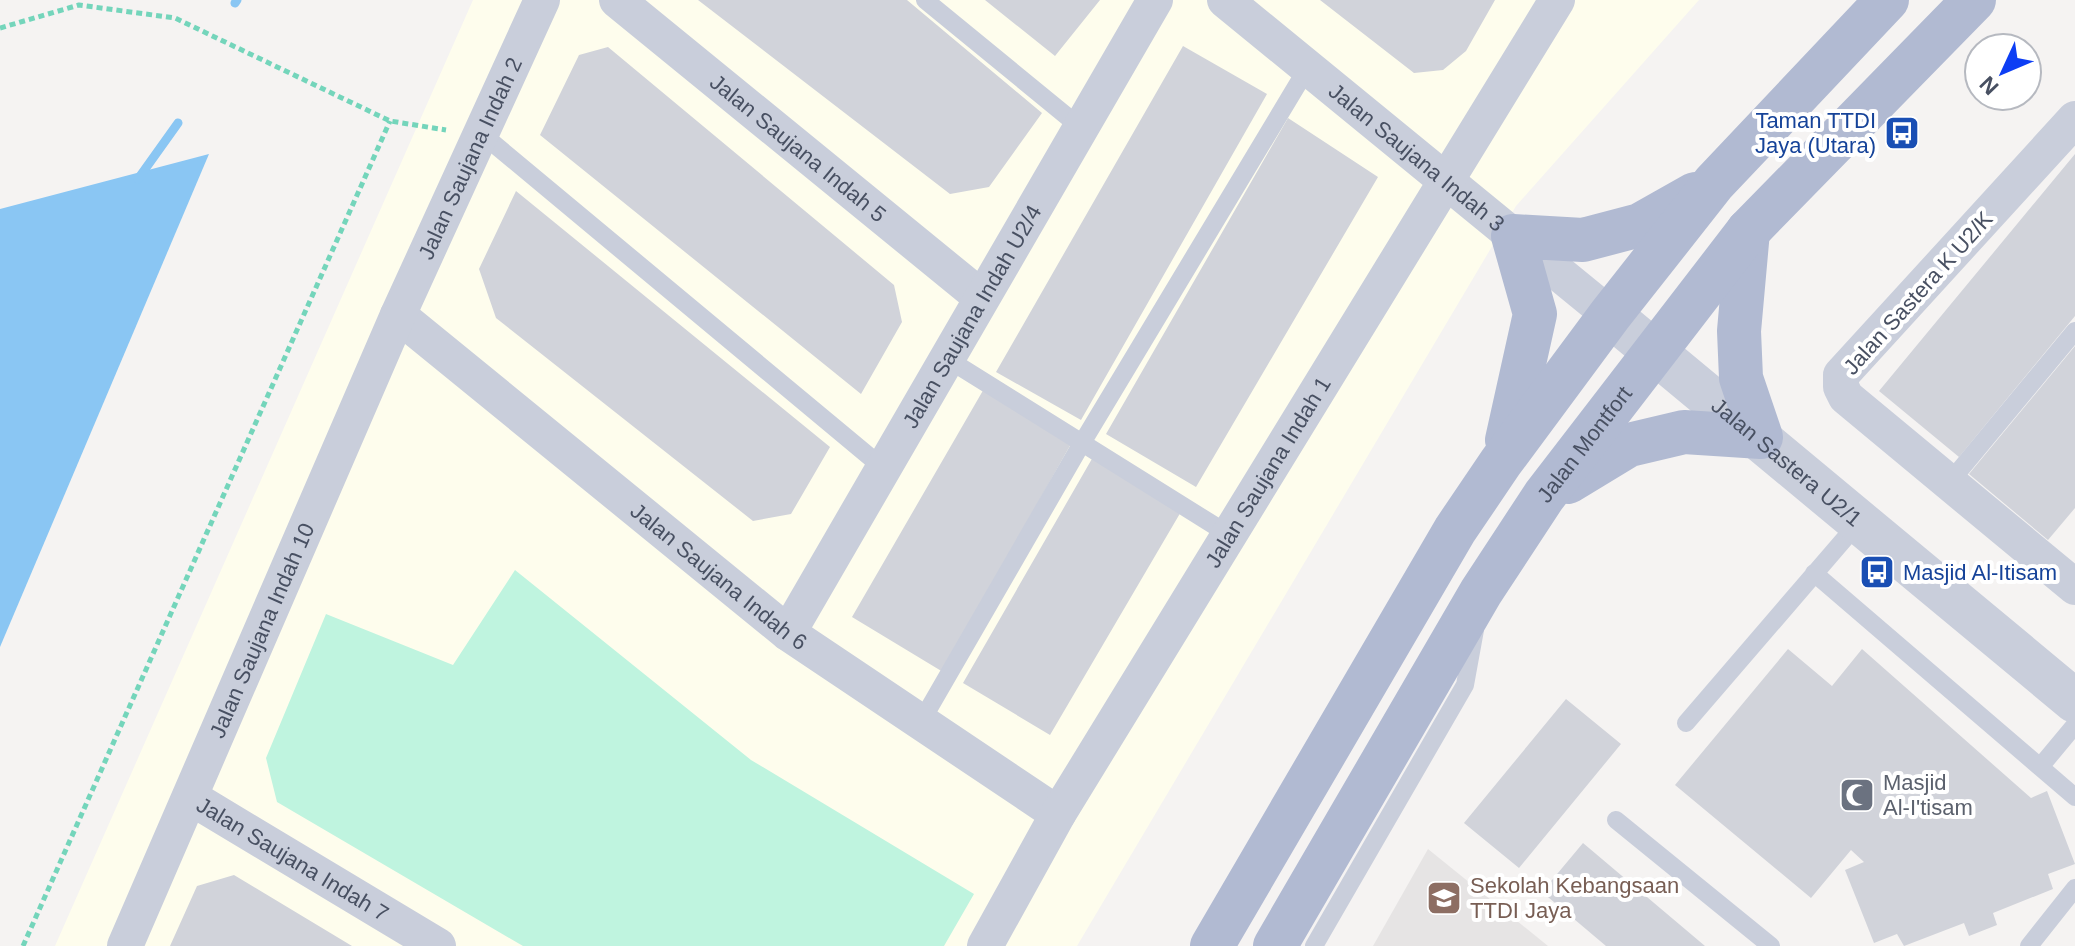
<svg xmlns="http://www.w3.org/2000/svg" width="2075" height="946" font-family="Arial,sans-serif">
	<style>
		.commercial { fill: #fefded }
		.education { fill: #e6e4e4 }
		.green { fill: #bff4df }
		.water { fill: #8ac6f3 }
		.lines { fill: none; stroke-linecap: round; stroke-linejoin: round }
		.stream { stroke: #8ac6f3; stroke-width: 9 }
		.building { fill: #d1d3da }
		.path { stroke: #74d5bb; stroke-width: 5; stroke-dasharray: 6 4; stroke-linecap: butt }
		.service { stroke: #c9cedb; stroke-width: 18 }
		.minor { stroke: #c9cedb; stroke-width: 36 }
		.tertiary { stroke: #c9cedb; stroke-width: 44 }
		.primary { stroke: #b1bad2; stroke-width: 44 }
		.labels { text-anchor: middle; dominant-baseline: central; stroke-width: 8; stroke-linejoin: round; paint-order: stroke }
		.transit-label { font-size: 22px; fill: #164399; stroke: #fff; text-anchor: end }
		.street-label { font-size: 22px; fill: #485062; stroke: #fff }
		.worship-label { font-size: 22px; fill: #5b616d; stroke: #fff; text-anchor: start }
		.education-label { font-size: 22px; fill: #785e54; stroke: #fff; text-anchor: start }
	</style>
	<rect width="100%" height="100%" fill="#f5f3f2"/>
	<path class="commercial" d="M 473,0 L 1699,0 L 1516,206 L 1077,946 L 55,946 Z"/>
	<path class="education" d="M 1428,849 L 1548,946 L 1373,946 Z"/>
	<path class="green" d="M 515,570 L 751,760 L 974,894 L 944,946 L 523,946 L 277,802 L 266,758 L 326,614 L 453,665 Z"/>
	<path class="water" d="M 209,154 L 0,647 L 0,209 Z"/>
	<g class="lines">
		<path class="stream" d="M 235,3 L 237,0
			M 138,179 L 178,123"/>
	</g>
	<path class="building" d="M 698,0 L 907,0 L 1042,113 L 989,187 L 950,194 Z
		M 985,0 L 1100,0 L 1055,56 Z
		M 1320,0 L 1495,0 L 1466,51 L 1443,70 L 1414,73 Z
		M 1183,46 L 1267,94 L 1081,420 L 996,372 Z
		M 608,47 L 894,285 L 902,322 L 861,394 L 540,135 L 579,55 Z
		M 1288,118 L 1378,177 L 1196,487 L 1106,434 Z
		M 2075,154 L 2075,316 L 1959,457 L 1879,391 Z
		M 516,191 L 830,447 L 791,514 L 753,521 L 496,318 L 479,269 Z
		M 2075,346 L 2075,508 L 2048,540 L 1969,474 Z
		M 985,387 L 1072,442 L 943,672 L 852,617 Z
		M 1093,457 L 1182,510 L 1050,735 L 963,683 Z
		M 1788,649 L 1832,686 L 1862,649 L 2031,798 L 2047,791 L 2075,864 L 2048,874 L 2053,889 L 1993,913 L 1997,925 L 1969,936 L 1964,923 L 1904,946 L 1897,934 L 1874,943 L 1845,870 L 1864,862 L 1851,850 L 1811,898 L 1675,785 Z
		M 1566,699 L 1621,744 L 1519,868 L 1464,823 Z
		M 1583,843 L 1705,946 L 1606,946 L 1542,892 Z
		M 234,875 L 352,946 L 170,946 L 197,886 Z"/>
	<g class="lines">
		<path class="path" d="M 0,28 L 79,5 L 175,18 L 390,121 L 446,130
			M 23,946 L 390,121"/>
		<path class="service" d="M 925,0 L 1080,127
			M 482,134 L 882,467
			M 946,358 L 1228,534
			M 1949,483 L 2075,331
			M 1814,573 L 2075,797
			M 921,722 L 1082,443 L 1308,67
			M 1686,723 L 1859,522
			M 2040,767 L 2075,725
			M 1616,820 L 1771,946
			M 1314,946 L 1465,685 L 1475,630
			M 2029,946 L 2075,888"/>
		<g class="minor">
			<path id="s1" d="M 617,0 L 981,297"/>
			<path id="s2" d="M 1225,0 L 1610,315"/>
			<path d="M 2075,119 L 1841,375 L 1841,387 L 1846,397 L 2075,587"/>
			<path id="s3" d="M 398,315 L 788,633 L 1058,814"/>
			<path id="s4" d="M 788,633 L 1155,0"/>
			<path id="s5" d="M 190,797 L 438,946"/>
			<path id="s6" d="M 125,946 L 398,315 L 542,0"/>
			<path id="s7" d="M 985,946 L 1058,814 L 1557,0"/>
		</g>
		<path class="tertiary" id="s8" d="M 1610,315 L 2075,701"/>
		<g class="primary">
			<path d="M 1507,440 L 1535,314 L 1513,236 L 1583,240 L 1640,225 L 1695,194"/>
			<path d="M 1568,482 L 1629,445 L 1684,432 L 1761,437 L 1741,378 L 1739,331 L 1748,231"/>
			<path d="M 1212,946 L 1455,530 L 1501,462 L 1610,315 L 1714,183 L 1887,0"/>
			<path id="s9" d="M 1275,946 L 1481,592 L 1544,496 L 1748,231 L 1974,0"/>
		</g>
	</g>
	<defs>
		<g id="bus-square" transform="scale(1.8)"><rect x="-9" y="-9" width="18" height="18" rx="4" fill="#1a4fb4" stroke="#fff"/><path d="M-5-6H5V4H4V6H2V4H-2V6H-4V4H-5ZM-3.5-4V0h7V-4ZM-3.5 1.2v1.5H-2V1.2ZM2 1.2v1.5H3.5V1.2Z" fill="#fff"/></g>
		<g id="mosque-square" transform="scale(1.8)"><rect x="-9" y="-9" width="18" height="18" rx="4" fill="#6b7280" stroke="#fff"/><path d="M3.5-4.9A6 6 0 1 0 3.5 4.9A5 5 0 1 1 3.5-4.9Z" fill="#fff"/></g>
		<g id="school-square" transform="scale(1.8)"><rect x="-9" y="-9" width="18" height="18" rx="4" fill="#8d6e63" stroke="#fff"/><path d="M0-5L7-2L0 1L-7-2ZM-4 1L0 2.5L4 1V4Q0 6-4 4Z" fill="#fff"/></g>
	</defs>
	<g fill-rule="evenodd">
		<use href="#bus-square" x="1902" y="133"/>
		<use href="#bus-square" x="1877" y="572"/>
		<use href="#mosque-square" x="1857" y="795"/>
		<use href="#school-square" x="1444" y="898"/>
	</g>
	<g class="labels">
		<g class="transit-label">
			<text x="1876" y="120">Taman TTDI<tspan x="1876" dy="25">Jaya (Utara)</tspan></text>
			<text x="1903" y="572" text-anchor="start">Masjid Al-Itisam</text>
		</g>
		<g class="street-label">
			<text stroke="none"><textPath href="#s1" startOffset="234">Jalan Saujana Indah 5</textPath></text>
			<text stroke="none"><textPath href="#s2" startOffset="248">Jalan Saujana Indah 3</textPath></text>
			<text stroke="none"><textPath href="#s6" startOffset="860">Jalan Saujana Indah 2</textPath></text>
			<text transform="translate(1918 293) rotate(-48)">Jalan Sastera K U2/K</text>
			<text stroke="none"><textPath href="#s4" startOffset="366">Jalan Saujana Indah U2/4</textPath></text>
			<text stroke="none"><textPath href="#s9" startOffset="590">Jalan Montfort</textPath></text>
			<text stroke="none"><textPath href="#s8" startOffset="230">Jalan Sastera U2/1</textPath></text>
			<text stroke="none"><textPath href="#s7" startOffset="552">Jalan Saujana Indah 1</textPath></text>
			<text stroke="none"><textPath href="#s3" startOffset="414">Jalan Saujana Indah 6</textPath></text>
			<text stroke="none"><textPath href="#s6" startOffset="344">Jalan Saujana Indah 10</textPath></text>
			<text stroke="none"><textPath href="#s5" startOffset="120">Jalan Saujana Indah 7</textPath></text>
		</g>
		<g class="worship-label">
			<text x="1883" y="782">Masjid<tspan x="1883" dy="25">Al-I'tisam</tspan></text>
		</g>
		<g class="education-label">
			<text x="1470" y="885">Sekolah Kebangsaan<tspan x="1470" dy="25">TTDI Jaya</tspan></text>
		</g>
	</g>
	<g transform="translate(2003 72) rotate(226)"><circle r="38" fill="#ffffff" stroke="#b6b9c0" stroke-width="2"/>
	<path d="M0-6L14 30L0 20L-14 30Z" fill="#0d3ef4"/>
	<text y="-12" font-size="22" font-weight="bold" text-anchor="middle" fill="#485062">N</text>
	</g>
</svg>
